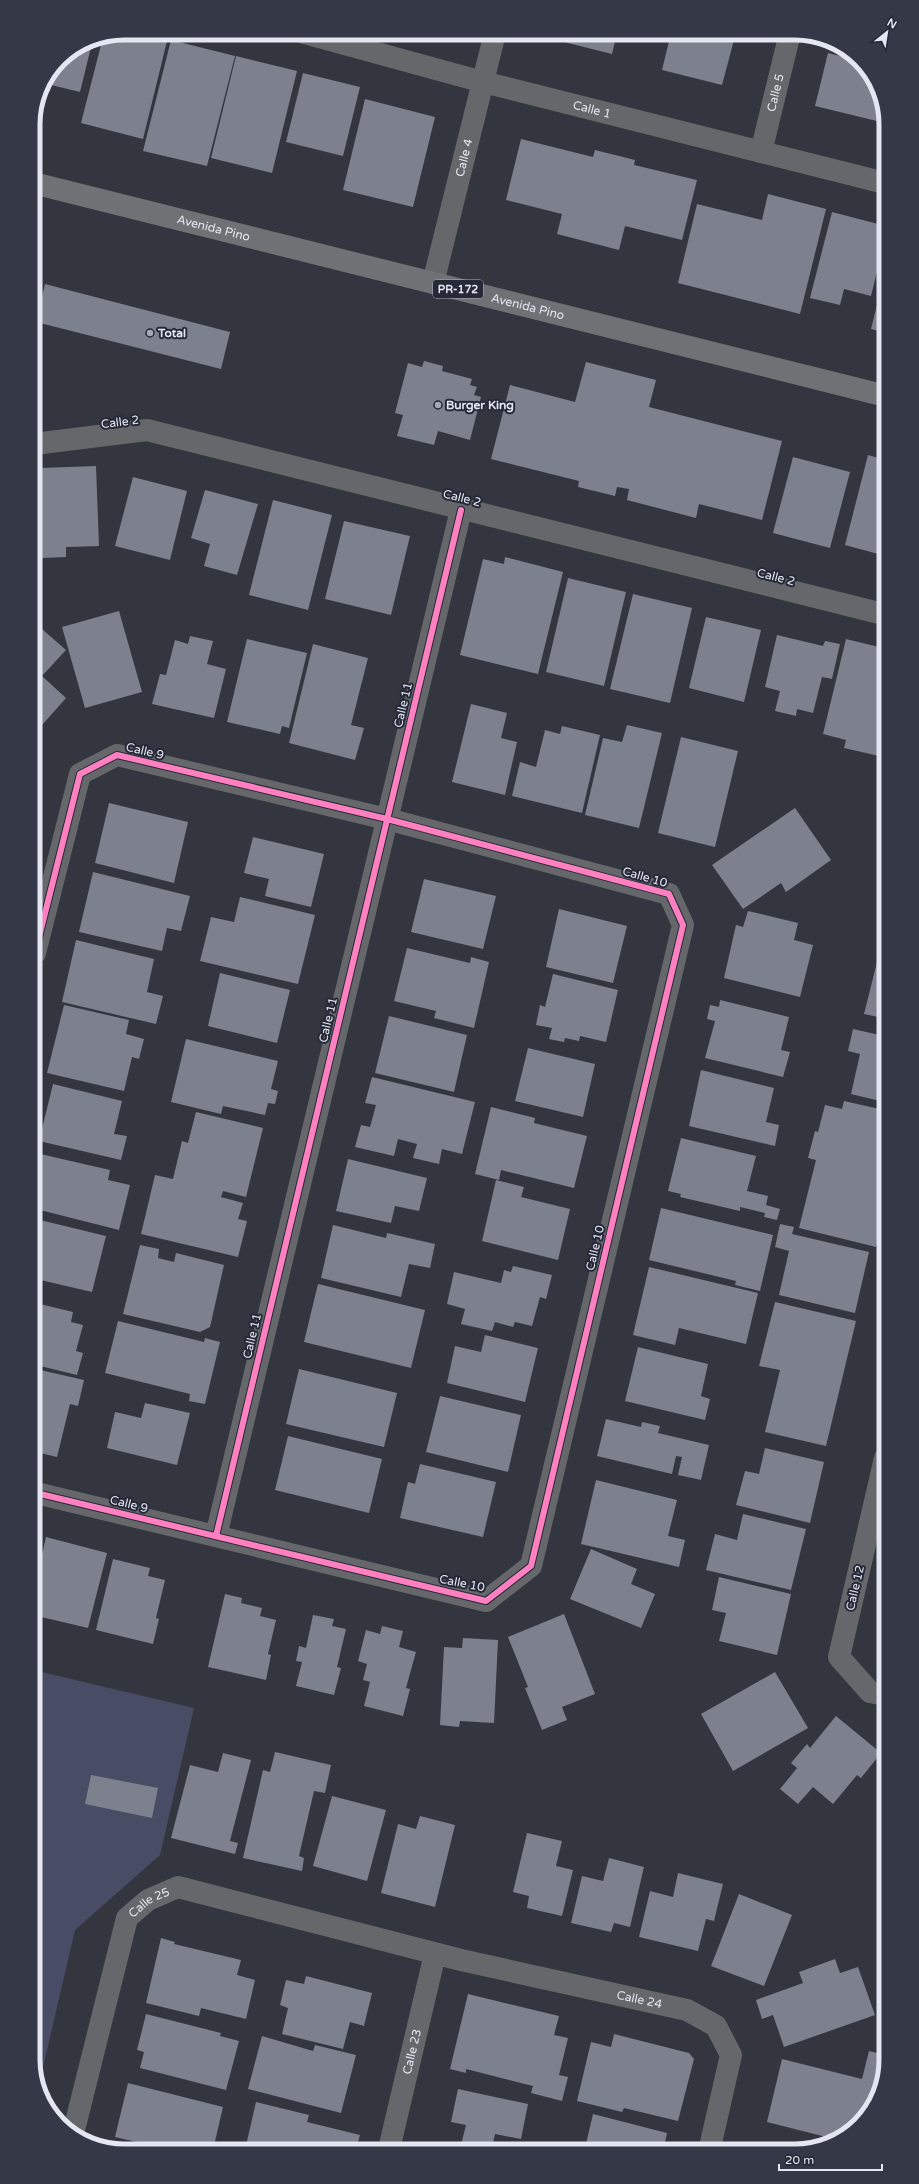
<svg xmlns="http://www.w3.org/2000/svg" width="919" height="2184" font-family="'Varela Round',sans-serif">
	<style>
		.green { fill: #484d65 }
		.building { fill: #7d808d }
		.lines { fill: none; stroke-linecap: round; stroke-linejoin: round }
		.minor { stroke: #66676b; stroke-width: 22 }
		.major { stroke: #6f7275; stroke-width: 22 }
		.cycleway-casing { stroke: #252938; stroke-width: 8 }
		.cycleway { stroke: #ff80c0; stroke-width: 6 }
		.poi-dot { fill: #a6a9b2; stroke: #252938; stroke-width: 1.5 }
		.labels { text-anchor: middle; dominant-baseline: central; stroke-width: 4; stroke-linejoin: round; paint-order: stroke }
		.shield { fill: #252938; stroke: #abaeba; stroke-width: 1 }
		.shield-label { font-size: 11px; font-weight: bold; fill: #e4e7f1 }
		.street-label { font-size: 12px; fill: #e4e7f1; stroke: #252938 }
		.poi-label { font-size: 12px; font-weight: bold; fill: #e4e7f1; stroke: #252938; text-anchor: start }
		.rim { fill: none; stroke: #e4e7f1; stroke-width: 5 }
	</style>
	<rect width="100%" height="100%" fill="#33363e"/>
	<path class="green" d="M 37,1671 L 194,1708 L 160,1855 L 75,1930 L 38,2089 Z"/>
	<path class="building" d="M 124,33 L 153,33 L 168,37 L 143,139 L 81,123 L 103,37 Z
		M 549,33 L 617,33 L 612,54 L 548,38 Z
		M 671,33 L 709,33 L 734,40 L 722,85 L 662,70 Z
		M 93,39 L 80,92 L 43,83 L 60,59 Z
		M 171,40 L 235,56 L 207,166 L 143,151 Z
		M 828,53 L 856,60 L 881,95 L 881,122 L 815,106 Z
		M 236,56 L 297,71 L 272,173 L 211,158 Z
		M 303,73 L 360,87 L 343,156 L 286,142 Z
		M 365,99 L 435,117 L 413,207 L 343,190 Z
		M 521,139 L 593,157 L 595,150 L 635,160 L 634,165 L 697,180 L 682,240 L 625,226 L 619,250 L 557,234 L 562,214 L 506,200 Z
		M 768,194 L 826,209 L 800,314 L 678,283 L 697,204 L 762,220 Z
		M 832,212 L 882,225 L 882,252 L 871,296 L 844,289 L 840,305 L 810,298 Z
		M 45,284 L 230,332 L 221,369 L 36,322 Z
		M 881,289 L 882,289 L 882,332 L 871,329 Z
		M 424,361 L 443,366 L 442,371 L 472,379 L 470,385 L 477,387 L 474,395 L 481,397 L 470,440 L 438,431 L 434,445 L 397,436 L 403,415 L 395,413 L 408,363 L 422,367 Z
		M 586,362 L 656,380 L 649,407 L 782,441 L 762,520 L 699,504 L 696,518 L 627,500 L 629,489 L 617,487 L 615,496 L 578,487 L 579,481 L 491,459 L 510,385 L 575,402 Z
		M 868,455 L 882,459 L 882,555 L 845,545 Z
		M 793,457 L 850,472 L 830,548 L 773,533 Z
		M 96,466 L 99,546 L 66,547 L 66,557 L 42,558 L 41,520 L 34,519 L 34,480 L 40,479 L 40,468 Z
		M 133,477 L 187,491 L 170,560 L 115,546 Z
		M 205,490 L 258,504 L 237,575 L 204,566 L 210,544 L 191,538 Z
		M 273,500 L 332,515 L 308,610 L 249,595 Z
		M 344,521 L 410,536 L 391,615 L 325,599 Z
		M 34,542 L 40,556 L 34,558 Z
		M 505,557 L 563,572 L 538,674 L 460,655 L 483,559 L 504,564 Z
		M 568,578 L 626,592 L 604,686 L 546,672 Z
		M 633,594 L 692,608 L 670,703 L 610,689 Z
		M 119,611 L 142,692 L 85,708 L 62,627 Z
		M 706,617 L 761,630 L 744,702 L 689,688 Z
		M 34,622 L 66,650 L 42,676 L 66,698 L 35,733 Z
		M 777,635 L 823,646 L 825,641 L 840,644 L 832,679 L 822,677 L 813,713 L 797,709 L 796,716 L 775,711 L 780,691 L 765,687 Z
		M 190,636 L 213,641 L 207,664 L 226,669 L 214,718 L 152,704 L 160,674 L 166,675 L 175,640 L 188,644 Z
		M 247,639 L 307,653 L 289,728 L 282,726 L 280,734 L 227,722 Z
		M 846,639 L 883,648 L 883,738 L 879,756 L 844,748 L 846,740 L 823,734 Z
		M 313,644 L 368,658 L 351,725 L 364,728 L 355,760 L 289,743 Z
		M 471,704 L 507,713 L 501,738 L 517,742 L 505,795 L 452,782 Z
		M 627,725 L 662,733 L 639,828 L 585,815 L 603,738 L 622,742 Z
		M 562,726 L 600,735 L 582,813 L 512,796 L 520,762 L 536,767 L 545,730 L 560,734 Z
		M 681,737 L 738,751 L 715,847 L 658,833 Z
		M 109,803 L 188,822 L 174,883 L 95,863 Z
		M 795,808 L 831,860 L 786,892 L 781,883 L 743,909 L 712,865 Z
		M 253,837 L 324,854 L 311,907 L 265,896 L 269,879 L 244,873 Z
		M 93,872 L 190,896 L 181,931 L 167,928 L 162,951 L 79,932 Z
		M 424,879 L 496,896 L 483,949 L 411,932 Z
		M 240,897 L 315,915 L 298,984 L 200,961 L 211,917 L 234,922 Z
		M 559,909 L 627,926 L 613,983 L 546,967 Z
		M 748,911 L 798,923 L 794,940 L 813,945 L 800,997 L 724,978 L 736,925 L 743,927 Z
		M 76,940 L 154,959 L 147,992 L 163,996 L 156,1024 L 62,1002 Z
		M 407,948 L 470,963 L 471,957 L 489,962 L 474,1028 L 434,1018 L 436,1011 L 394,1001 Z
		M 880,950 L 883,951 L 883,1018 L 864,1014 Z
		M 220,973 L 290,990 L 277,1043 L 208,1026 Z
		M 553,974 L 618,990 L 606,1042 L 580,1036 L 579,1041 L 565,1038 L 564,1042 L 549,1039 L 552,1028 L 536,1025 L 540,1005 L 545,1007 Z
		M 720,1000 L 789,1017 L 781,1050 L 790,1052 L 783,1077 L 705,1058 L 715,1021 L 707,1019 L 710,1005 L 719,1007 Z
		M 64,1005 L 129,1020 L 126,1034 L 144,1039 L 139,1059 L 132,1057 L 124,1091 L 47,1073 Z
		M 389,1016 L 467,1035 L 454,1092 L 375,1073 Z
		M 853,1029 L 884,1036 L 884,1102 L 851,1094 L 860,1054 L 848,1051 Z
		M 186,1039 L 278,1061 L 271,1089 L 278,1091 L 275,1104 L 268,1103 L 265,1115 L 223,1106 L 221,1114 L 171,1102 Z
		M 528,1048 L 595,1064 L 583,1117 L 515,1101 Z
		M 701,1070 L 774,1088 L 766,1122 L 779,1125 L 775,1146 L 689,1126 Z
		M 372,1077 L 475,1102 L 462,1154 L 442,1149 L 439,1164 L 413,1158 L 417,1144 L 398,1139 L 394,1156 L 355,1147 L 361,1125 L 370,1127 L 376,1105 L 365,1103 Z
		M 53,1084 L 122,1101 L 114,1134 L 127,1136 L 121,1160 L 39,1141 Z
		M 844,1101 L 884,1110 L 884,1216 L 876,1247 L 799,1228 L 816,1160 L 808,1158 L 815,1131 L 818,1132 L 825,1105 L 842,1109 Z
		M 491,1107 L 535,1118 L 534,1123 L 587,1136 L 574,1188 L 501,1170 L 499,1180 L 475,1174 Z
		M 196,1112 L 263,1128 L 246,1197 L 223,1191 L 221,1197 L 243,1203 L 238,1219 L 247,1221 L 238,1257 L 141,1234 L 155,1175 L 173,1179 L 182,1141 L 188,1143 Z
		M 681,1138 L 756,1156 L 747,1191 L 768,1196 L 766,1205 L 780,1209 L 777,1220 L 764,1217 L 765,1213 L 740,1207 L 740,1211 L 680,1197 L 681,1194 L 668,1191 Z
		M 36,1153 L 110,1170 L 108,1180 L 130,1185 L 119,1230 L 36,1209 Z
		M 348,1159 L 427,1178 L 419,1211 L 395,1206 L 391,1223 L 336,1211 Z
		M 496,1180 L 524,1187 L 521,1197 L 570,1209 L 558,1260 L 482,1241 Z
		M 661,1208 L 773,1235 L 760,1291 L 735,1285 L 736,1281 L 649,1260 Z
		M 36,1219 L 106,1236 L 92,1292 L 36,1279 Z
		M 780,1224 L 794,1227 L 792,1234 L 869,1252 L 855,1313 L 779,1295 L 789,1251 L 775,1247 Z
		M 333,1225 L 386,1238 L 387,1233 L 435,1244 L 430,1268 L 409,1264 L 401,1297 L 321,1278 Z
		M 140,1245 L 159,1249 L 158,1258 L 174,1262 L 176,1253 L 224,1265 L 210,1327 L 200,1332 L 123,1314 Z
		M 513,1266 L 552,1275 L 546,1299 L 540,1297 L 532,1326 L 515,1322 L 513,1327 L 495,1322 L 492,1331 L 461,1324 L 465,1309 L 447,1304 L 454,1272 L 501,1283 L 504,1270 L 511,1272 Z
		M 649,1267 L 758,1293 L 746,1344 L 679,1328 L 675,1345 L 633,1335 Z
		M 318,1284 L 425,1310 L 411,1368 L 304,1342 Z
		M 775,1302 L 856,1321 L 826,1446 L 765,1432 L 780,1370 L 759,1366 Z
		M 36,1303 L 73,1312 L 71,1322 L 83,1325 L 76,1351 L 83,1353 L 77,1375 L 36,1365 Z
		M 118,1321 L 204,1342 L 205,1338 L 220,1342 L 205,1404 L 189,1401 L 190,1394 L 105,1373 Z
		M 485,1335 L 538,1348 L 525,1402 L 447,1383 L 455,1346 L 481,1352 Z
		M 638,1347 L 708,1364 L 701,1396 L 710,1399 L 705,1420 L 625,1401 Z
		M 36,1369 L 84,1380 L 78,1406 L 70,1404 L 57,1457 L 36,1452 Z
		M 299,1369 L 397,1393 L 384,1447 L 286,1424 Z
		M 440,1396 L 521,1415 L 508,1472 L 426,1452 Z
		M 145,1403 L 190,1413 L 177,1465 L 107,1448 L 115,1412 L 141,1418 Z
		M 606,1419 L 641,1427 L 642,1422 L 660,1426 L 658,1433 L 709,1445 L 701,1480 L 678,1475 L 682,1457 L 676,1456 L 672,1474 L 597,1456 Z
		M 288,1436 L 382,1459 L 369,1513 L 275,1490 Z
		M 765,1448 L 824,1462 L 810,1523 L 736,1505 L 745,1471 L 759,1474 Z
		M 420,1464 L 496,1482 L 483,1537 L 400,1518 L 408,1482 L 415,1484 Z
		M 596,1480 L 677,1500 L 668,1536 L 685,1540 L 679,1567 L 581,1544 Z
		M 743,1514 L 806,1529 L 791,1590 L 706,1570 L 715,1534 L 737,1540 Z
		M 46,1537 L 107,1553 L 88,1628 L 37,1616 L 37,1577 Z
		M 591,1549 L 637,1569 L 631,1584 L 655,1594 L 641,1628 L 570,1599 Z
		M 113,1559 L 150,1568 L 148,1576 L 165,1580 L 156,1618 L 159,1619 L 153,1644 L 96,1630 Z
		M 719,1577 L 791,1594 L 777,1655 L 719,1641 L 726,1613 L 712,1610 Z
		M 225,1594 L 242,1598 L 241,1603 L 262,1608 L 260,1616 L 276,1620 L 268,1654 L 271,1655 L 266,1680 L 208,1667 Z
		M 564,1614 L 595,1694 L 562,1707 L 567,1720 L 542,1730 L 525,1688 L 528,1687 L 508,1637 Z
		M 313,1615 L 334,1619 L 332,1626 L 346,1629 L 337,1667 L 341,1668 L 334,1695 L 296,1686 L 302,1662 L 296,1661 L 299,1646 L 306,1648 Z
		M 382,1626 L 403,1631 L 399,1647 L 416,1652 L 406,1688 L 410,1689 L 403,1716 L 364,1706 L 370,1682 L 363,1680 L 367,1664 L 358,1661 L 366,1630 L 380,1634 Z
		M 463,1638 L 498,1640 L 494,1723 L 460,1721 L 459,1727 L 440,1725 L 444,1647 L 462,1648 Z
		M 775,1672 L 808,1728 L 733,1771 L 701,1714 Z
		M 836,1716 L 881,1753 L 861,1778 L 857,1775 L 833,1804 L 813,1787 L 798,1804 L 780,1789 L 797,1768 L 791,1763 L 807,1744 L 810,1748 Z
		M 275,1752 L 331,1765 L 325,1793 L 314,1791 L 299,1856 L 304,1858 L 302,1871 L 243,1858 L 263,1770 L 270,1772 Z
		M 223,1753 L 251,1760 L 230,1841 L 238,1843 L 235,1854 L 171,1838 L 190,1765 L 218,1772 Z
		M 91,1775 L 158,1788 L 152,1818 L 85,1804 Z
		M 332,1796 L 386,1810 L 367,1881 L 313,1866 Z
		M 885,1797 L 885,1833 L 877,1830 Z
		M 420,1816 L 455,1825 L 435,1907 L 381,1893 L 398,1824 L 416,1829 Z
		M 527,1833 L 562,1841 L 556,1866 L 573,1870 L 562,1916 L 527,1908 L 529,1896 L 513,1892 Z
		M 609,1858 L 644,1867 L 630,1927 L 614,1923 L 611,1932 L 571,1923 L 582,1876 L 603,1881 Z
		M 678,1873 L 723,1884 L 714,1921 L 706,1919 L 698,1951 L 639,1937 L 650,1891 L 673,1897 Z
		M 739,1894 L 792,1915 L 764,1986 L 711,1966 Z
		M 161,1938 L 175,1942 L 174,1944 L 241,1960 L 237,1975 L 255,1980 L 246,2019 L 201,2008 L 199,2016 L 146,2003 Z
		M 835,1959 L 840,1973 L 858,1967 L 875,2015 L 784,2047 L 773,2015 L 762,2019 L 756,2000 L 803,1983 L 799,1972 Z
		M 306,1976 L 372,1993 L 364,2026 L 350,2022 L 343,2049 L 282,2034 L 288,2008 L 280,2005 L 286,1980 L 304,1984 Z
		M 468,1994 L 559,2016 L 554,2035 L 568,2038 L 559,2075 L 568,2077 L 562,2101 L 531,2093 L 533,2086 L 466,2069 L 466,2073 L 450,2069 Z
		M 146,2014 L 221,2033 L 220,2036 L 239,2041 L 226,2090 L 140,2068 L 144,2052 L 137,2050 Z
		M 614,2034 L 689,2053 L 694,2059 L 678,2121 L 624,2108 L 622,2112 L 577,2101 L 591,2042 L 611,2047 Z
		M 262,2036 L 313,2051 L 315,2045 L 356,2055 L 341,2113 L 248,2089 Z
		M 869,2051 L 886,2055 L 873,2100 L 869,2099 L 864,2118 L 834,2139 L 767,2122 L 782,2059 L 862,2079 Z
		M 128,2083 L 223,2107 L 213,2150 L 171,2150 L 115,2137 Z
		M 458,2089 L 528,2104 L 521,2139 L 495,2134 L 492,2148 L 477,2148 L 461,2145 L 466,2125 L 451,2122 Z
		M 256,2102 L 309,2115 L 307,2122 L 360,2135 L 356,2149 L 245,2150 Z
		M 593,2114 L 667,2133 L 664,2147 L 585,2148 Z
		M 788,2142 L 804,2146 L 787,2146 Z"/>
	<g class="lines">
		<g class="minor">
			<path id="s1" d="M 304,33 L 483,82 L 881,182"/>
			<path id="s2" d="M 761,152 L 790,33"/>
			<path id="s3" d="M 433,283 L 495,33"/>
			<path d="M 34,444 L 147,430 L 883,614"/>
			<path d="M 35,953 L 80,774 L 117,755 L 387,819 L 669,894 L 683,925 L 531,1566 L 486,1601 L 36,1493"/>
			<path d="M 885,1458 L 839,1657 L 870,1692 L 885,1695"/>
			<path d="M 216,1536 L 461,510"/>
			<path id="s4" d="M 73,2134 L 127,1918 L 148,1900 L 178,1887 L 461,1960 L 687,2010 L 716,2026 L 731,2055 L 710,2147"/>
			<path id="s5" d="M 389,2149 L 435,1954"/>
		</g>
		<path class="major" id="s6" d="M 33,183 L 882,395"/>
		<g class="cycleway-casing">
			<path id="cycleway" d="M 35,953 L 80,774 L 117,755 L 387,819 L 669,894 L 683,925 L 531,1566 L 486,1601 L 36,1493
				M 216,1536 L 461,510"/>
		</g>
		<use href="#cycleway" class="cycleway"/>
	</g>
	<g class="poi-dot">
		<circle cx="150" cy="333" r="4"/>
		<circle cx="438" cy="405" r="4"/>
	</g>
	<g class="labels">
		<rect class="shield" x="433" y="280" width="50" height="18" rx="3"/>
		<g class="shield-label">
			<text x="458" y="289">PR-172</text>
		</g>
		<g class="street-label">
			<text stroke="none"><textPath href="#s2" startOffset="61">Calle 5</textPath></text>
			<text stroke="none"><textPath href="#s1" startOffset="298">Calle 1</textPath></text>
			<text stroke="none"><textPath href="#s3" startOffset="129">Calle 4</textPath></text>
			<text stroke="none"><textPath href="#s6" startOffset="186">Avenida Pino</textPath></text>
			<text stroke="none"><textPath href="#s6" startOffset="510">Avenida Pino</textPath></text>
			<text transform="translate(120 422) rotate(-7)">Calle 2</text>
			<text transform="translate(462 498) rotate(14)">Calle 2</text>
			<text transform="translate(776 577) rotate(14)">Calle 2</text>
			<text transform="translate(403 705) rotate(-77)">Calle 11</text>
			<text transform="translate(145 751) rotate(13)">Calle 9</text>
			<text transform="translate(645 877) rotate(16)">Calle 10</text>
			<text transform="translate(328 1020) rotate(-77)">Calle 11</text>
			<text transform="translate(595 1248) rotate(-77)">Calle 10</text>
			<text transform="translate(252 1336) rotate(-77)">Calle 11</text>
			<text transform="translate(129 1504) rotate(14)">Calle 9</text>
			<text transform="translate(462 1583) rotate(11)">Calle 10</text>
			<text transform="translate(855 1588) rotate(-77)">Calle 12</text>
			<text stroke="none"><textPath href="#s4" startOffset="250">Calle 25</textPath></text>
			<text stroke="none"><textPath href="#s4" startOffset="758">Calle 24</textPath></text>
			<text stroke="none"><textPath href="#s5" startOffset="100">Calle 23</textPath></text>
		</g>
		<g class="poi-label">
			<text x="158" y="333">Total</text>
			<text x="446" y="405">Burger King</text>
		</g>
	</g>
	<path d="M0 0H919V2184H0ZM124 40H795A84 84 0 0 1 879 124V2060A84 84 0 0 1 795 2144H124A84 84 0 0 1 40 2060V124A84 84 0 0 1 124 40Z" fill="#343847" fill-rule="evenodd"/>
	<path class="rim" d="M124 40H795A84 84 0 0 1 879 124V2060A84 84 0 0 1 795 2144H124A84 84 0 0 1 40 2060V124A84 84 0 0 1 124 40Z"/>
	<g transform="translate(887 32) rotate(30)" stroke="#252938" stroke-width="3" paint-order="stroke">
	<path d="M0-3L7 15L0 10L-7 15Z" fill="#e4e7f1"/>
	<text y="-6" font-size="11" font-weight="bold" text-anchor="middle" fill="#e4e7f1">N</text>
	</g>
	<path d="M779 2164v6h103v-6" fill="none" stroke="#e4e7f1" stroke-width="2"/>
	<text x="785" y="2164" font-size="12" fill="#e4e7f1" stroke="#252938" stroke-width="3" paint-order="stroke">20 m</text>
</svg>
